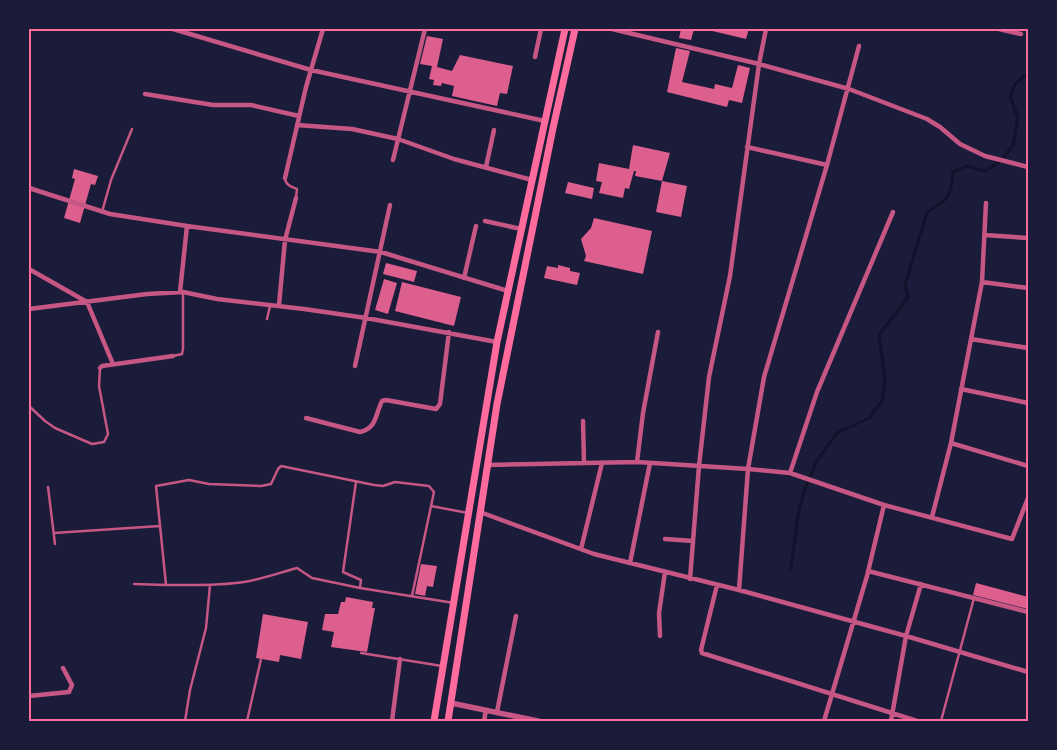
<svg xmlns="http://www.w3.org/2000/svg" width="1057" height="750" font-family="Inter,sans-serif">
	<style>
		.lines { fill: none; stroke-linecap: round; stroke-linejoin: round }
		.stream { stroke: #12122b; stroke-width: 3 }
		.building { fill: #dd5f8e }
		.service { stroke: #c65784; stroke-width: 2.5 }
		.minor { stroke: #c65784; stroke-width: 4.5 }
		.tertiary { stroke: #c65784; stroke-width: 5.5 }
		.primary { stroke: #ff6b9d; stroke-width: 7 }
		.neatline { fill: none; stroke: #ff6b9d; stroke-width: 2 }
	</style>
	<rect width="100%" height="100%" fill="#1b1b3a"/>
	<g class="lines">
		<path class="stream" d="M 791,568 L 798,515 L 804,491 L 817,461 L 837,433 L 869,418 L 882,401 L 885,379 L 879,335 L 908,297 L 905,285 L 927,212 C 949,199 951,197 953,172 L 967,166 L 985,171 L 1002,160 L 1013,145 L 1018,118 L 1010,96 L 1015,84 L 1028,73"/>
	</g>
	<path class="building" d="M 681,29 L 694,29 L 691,40 L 679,38 Z
		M 704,29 L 749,29 L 746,39 Z
		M 427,36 L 443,39 L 437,67 L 452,71 L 460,55 L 513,66 L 507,94 L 500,93 L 497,106 L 452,96 L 454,86 L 442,83 L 441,86 L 433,85 L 434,80 L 429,79 L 432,66 L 420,64 Z
		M 676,48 L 690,51 L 682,82 L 714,89 L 715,84 L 732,88 L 738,65 L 750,68 L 742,103 L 729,100 L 727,107 L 667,92 Z
		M 633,145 L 670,153 L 662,181 L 687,186 L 681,217 L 656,212 L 662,181 L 635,176 L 636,171 L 634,171 L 629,189 L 625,188 L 623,198 L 599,193 L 602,182 L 596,181 L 599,163 L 629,169 Z
		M 74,169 L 98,176 L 95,185 L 91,184 L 80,223 L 64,218 L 75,179 L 72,178 Z
		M 568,182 L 594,188 L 592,199 L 565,193 Z
		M 594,218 L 652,231 L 643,274 L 584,261 L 586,256 L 581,239 L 591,228 Z
		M 386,263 L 417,271 L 414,282 L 383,274 Z
		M 558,265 L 570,268 L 570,271 L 580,273 L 577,285 L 544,278 L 547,266 L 558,268 Z
		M 384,279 L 397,283 L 388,314 L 375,310 Z
		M 402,282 L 461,297 L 454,326 L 395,311 Z
		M 421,564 L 437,566 L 433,587 L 427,586 L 425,596 L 415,594 Z
		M 976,583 L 1028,597 L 1028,609 L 973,595 Z
		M 346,597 L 373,602 L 372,608 L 375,608 L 367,652 L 331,647 L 334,632 L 322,630 L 325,614 L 338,614 L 341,602 L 345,602 Z
		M 263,614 L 308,622 L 301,659 L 280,655 L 279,662 L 256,658 Z"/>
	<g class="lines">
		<path class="service" d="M 285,178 C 285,185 292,187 297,189 L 296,197
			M 102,212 L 111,180 L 132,129
			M 267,319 L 270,306
			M 173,356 L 182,354 L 183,349 L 183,292
			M 29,406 L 45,421 L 55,428 L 92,444 L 104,442 L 108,434 L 99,386 L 100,368
			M 356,482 L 343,572 L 361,580 L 360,588
			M 48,487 L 55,544
			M 431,506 L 468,513
			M 54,533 L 160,526
			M 134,584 L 166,585
			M 412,596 L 434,492 L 429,486 L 395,482 L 383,486 L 374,485 L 281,466 L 278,469 L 271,484 L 261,486 L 209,484 L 189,480 L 156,486 L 166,585 C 192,585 218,586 244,582 C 262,579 279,573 297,568 L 312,578 L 360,588 L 454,603
			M 361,653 L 442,666
			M 185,721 L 190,690 L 206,628 L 210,585
			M 247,721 L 261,659
			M 941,721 L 974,598"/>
		<path class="minor" d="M 173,29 L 311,70 L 545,121
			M 612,29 L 759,64 L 849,89 L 927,119 L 940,127 L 960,144 L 985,156 L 1028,167
			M 999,29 L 1021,34
			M 535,57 L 541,29
			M 145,94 L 213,105 L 251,105 L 299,116
			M 297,125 L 352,129 L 398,139 L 454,159 L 532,180
			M 747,147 L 827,165
			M 393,160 L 425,29
			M 486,167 L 494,130
			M 285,178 L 306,87 L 323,29
			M 29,188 L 110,214 L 187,226 L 381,252 L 508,291
			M 485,221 L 521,229
			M 985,235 L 1028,238
			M 29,269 L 87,302 L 113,364
			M 464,278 L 476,226
			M 982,282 L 1028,288
			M 180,292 L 187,226
			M 279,305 L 285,240 L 296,198
			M 29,309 L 147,294 L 183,292 L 217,299 L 304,309 L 366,318 L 497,342
			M 971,339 L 1028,348
			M 355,366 L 390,205
			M 100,368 L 102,366 L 173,356
			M 961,389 L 1028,403
			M 306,418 L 360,432 C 377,428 375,415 382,401 L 386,400 L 436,409 L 440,404 L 449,332
			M 583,421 L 584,463
			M 951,443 L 1028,466
			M 637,462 L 643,413 L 658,332
			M 488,465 L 637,462 L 748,469 L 790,473 L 884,505 L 1012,539 L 1028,498
			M 790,473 L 817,392 L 893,212
			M 480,512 L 594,554 L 739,590 L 906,636 L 1028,672
			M 932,517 L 951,443 L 982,282 L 986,203
			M 665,539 L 693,541
			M 581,549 L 602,463
			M 630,563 L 650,463
			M 868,571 L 1028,612
			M 690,579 L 699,466 L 709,377 L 730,276 L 759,64 L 766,29
			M 717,585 L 701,650 L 702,653 L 917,721
			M 739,590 L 748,469 L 764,377 L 827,165 L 859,46
			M 660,636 L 659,613 L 665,572
			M 29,696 L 69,692 L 72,685 L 63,668
			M 497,712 L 516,616
			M 392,721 L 400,659
			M 484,721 L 486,710
			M 824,721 L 867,576 L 884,505
			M 891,721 L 906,636 L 921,584"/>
		<path class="tertiary" d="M 451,703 L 538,721"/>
		<path class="primary" d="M 434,721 L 497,342 L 565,29
			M 448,721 L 497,404 L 553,128 L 575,29"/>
	</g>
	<rect width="1057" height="750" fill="none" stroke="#1b1b3a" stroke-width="60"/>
	<rect x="30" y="30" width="997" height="690" class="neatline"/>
</svg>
